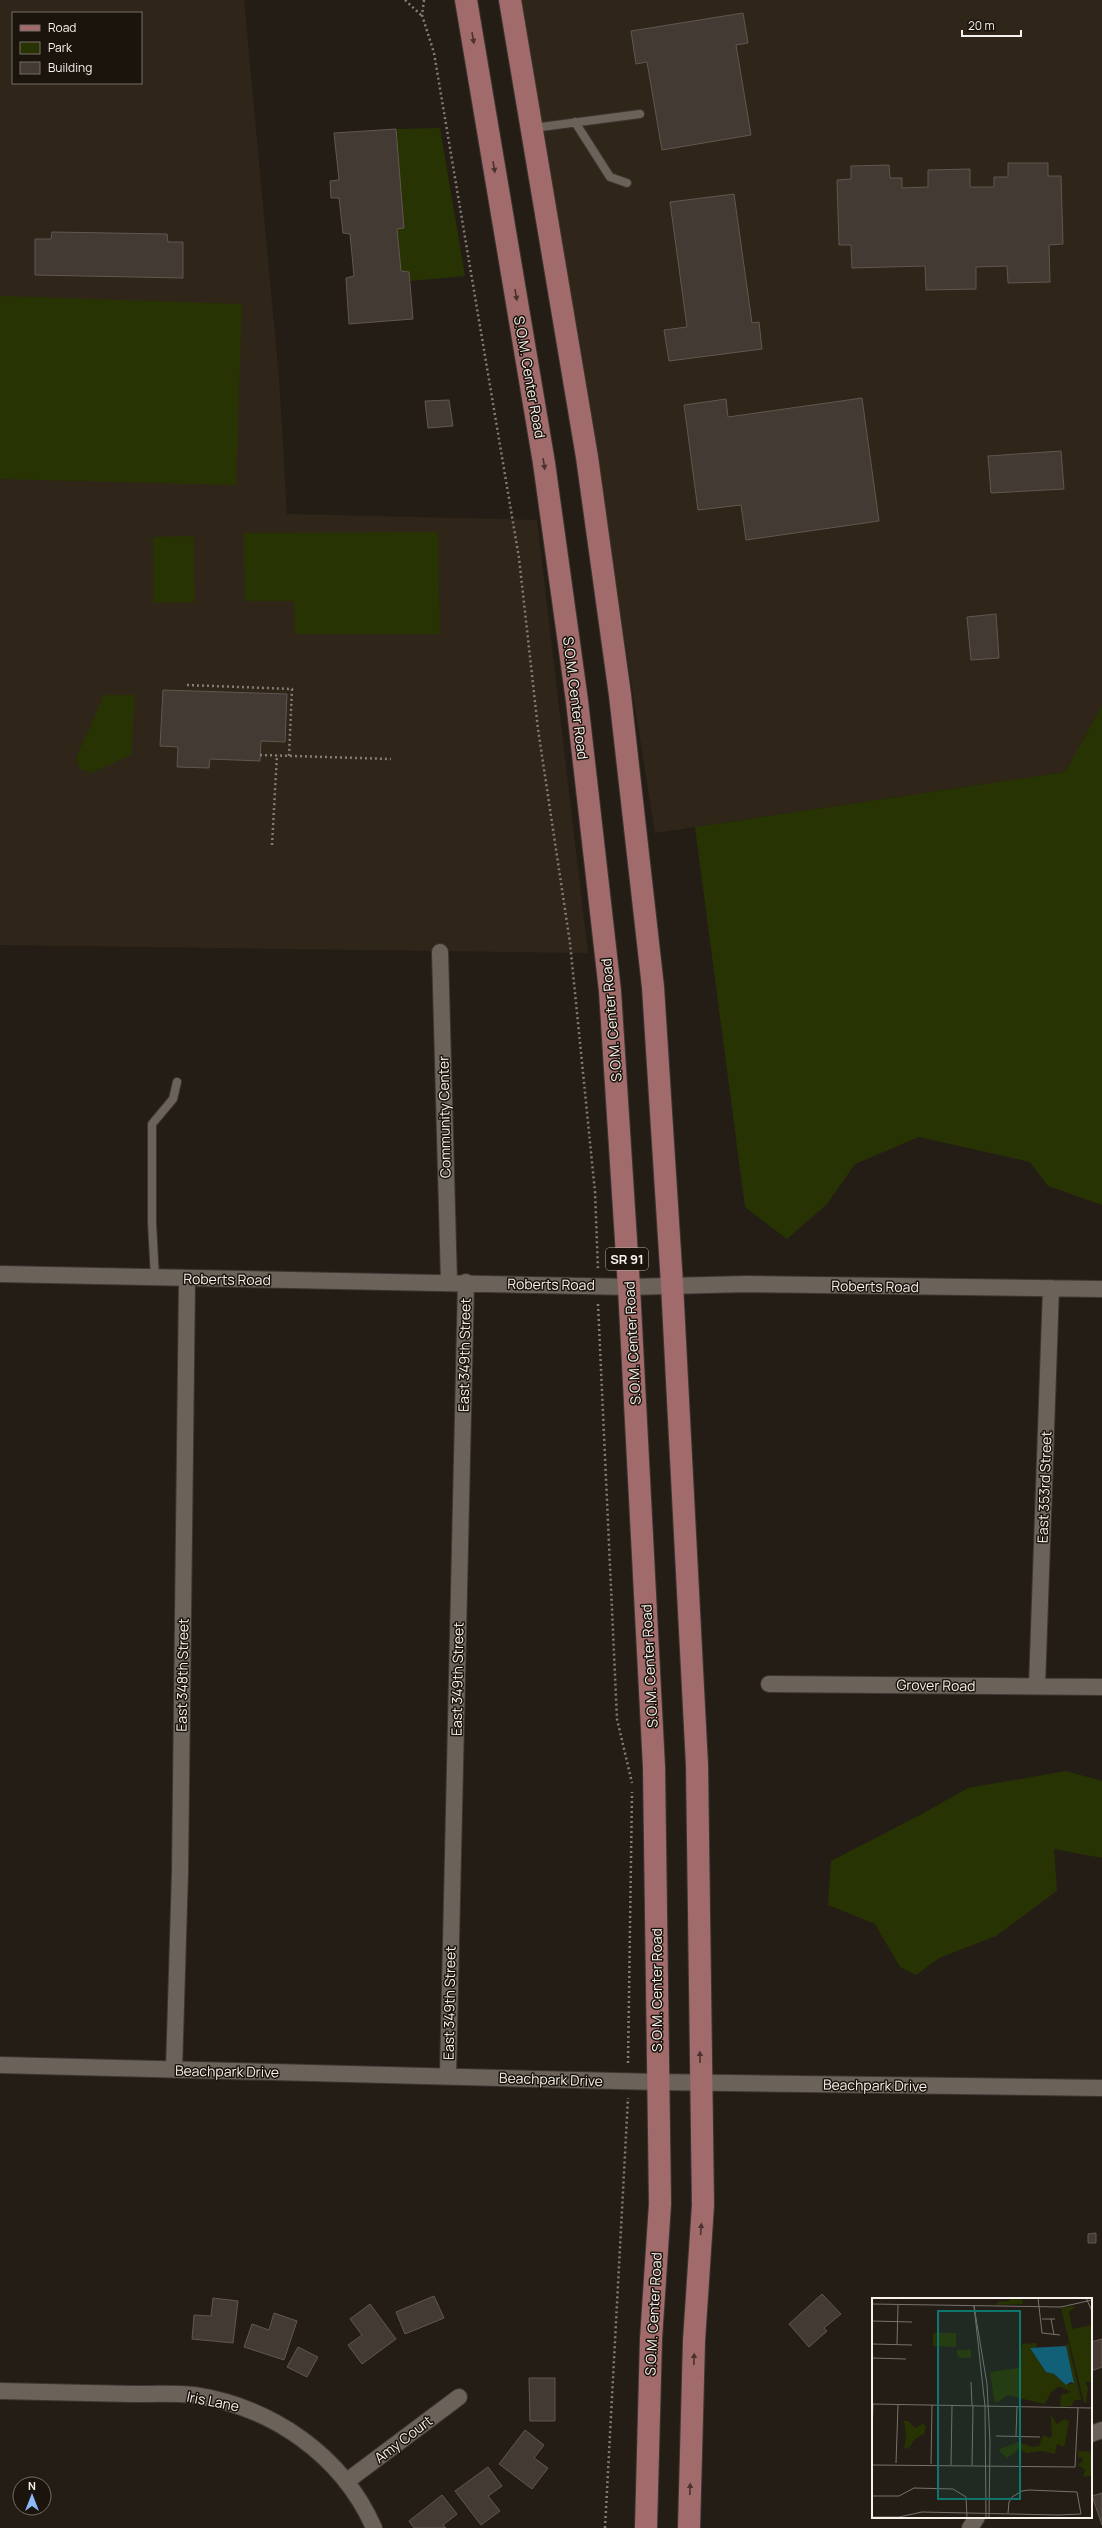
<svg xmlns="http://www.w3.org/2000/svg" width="1102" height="2528" font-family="Manrope,sans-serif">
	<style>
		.built { fill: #302519; fill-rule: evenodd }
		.green { fill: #283303 }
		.building { fill: #443a34; stroke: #615750 }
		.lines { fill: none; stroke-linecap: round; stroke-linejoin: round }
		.lane-casing { stroke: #3c3632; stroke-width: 10 }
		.street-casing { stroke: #3c3632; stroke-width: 18 }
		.primary-casing { stroke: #3c3632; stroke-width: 24 }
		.path { stroke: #837d77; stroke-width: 2.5; stroke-dasharray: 2 3; stroke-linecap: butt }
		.lane { stroke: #6b635a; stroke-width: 8 }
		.street { stroke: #6b635a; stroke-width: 16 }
		.primary { stroke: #a26b6b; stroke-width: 22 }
		.oneway { fill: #4a322e }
		.labels { text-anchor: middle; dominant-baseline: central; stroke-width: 3; stroke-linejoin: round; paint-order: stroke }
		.shield { fill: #1b140d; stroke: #b4afa9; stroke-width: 1 }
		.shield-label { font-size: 13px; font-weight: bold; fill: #f6f1ec }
		.street-label { font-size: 14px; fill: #f6f1ec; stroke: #1b140d }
		.inset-road { fill: none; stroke: #78726c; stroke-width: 1 }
		.view { fill: #0f766e; fill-opacity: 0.15; stroke: #0f766e; stroke-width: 2 }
		.inset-edge { fill: none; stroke: #f6f1ec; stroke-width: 2 }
	</style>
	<rect width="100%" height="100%" fill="#241d16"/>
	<path class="built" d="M 0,0 L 244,0 L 279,378 L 287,514 L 537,520 L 588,953 L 0,945 ZM 13,13 L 141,13 L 141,83 L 13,83 Z
		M 516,0 L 1102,0 L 1102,705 L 1065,772 L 655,833 L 558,221 Z"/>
	<path class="green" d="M 440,128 L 465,276 L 410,281 L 409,272 L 401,271 L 397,229 L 404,228 L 396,129 Z
		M 0,296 L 242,304 L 236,485 L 0,479 Z
		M 438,532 L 440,634 L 295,634 L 294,601 L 245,601 L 244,533 Z
		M 194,536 L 195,602 L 154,603 L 153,537 Z
		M 104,695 L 135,695 L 131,755 L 91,773 L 80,769 L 76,758 Z
		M 1102,705 L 1102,1205 L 1048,1186 L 1030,1162 L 919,1137 L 855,1164 L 827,1204 L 787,1239 L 745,1207 L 695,827 L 1065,772 Z
		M 1066,1771 L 1102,1781 L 1102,1858 L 1054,1849 L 1057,1891 L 996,1936 L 939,1958 L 916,1975 L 900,1967 L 875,1924 L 828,1905 L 831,1861 L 920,1815 L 968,1788 Z"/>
	<path class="building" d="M 743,13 L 748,43 L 736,45 L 751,135 L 662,150 L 647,62 L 636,64 L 631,31 Z
		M 396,129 L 404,228 L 397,229 L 401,271 L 409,272 L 413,319 L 349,324 L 346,278 L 354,276 L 350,234 L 343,233 L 339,198 L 331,198 L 330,181 L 339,180 L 334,133 Z
		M 1008,163 L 1048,163 L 1048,176 L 1061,176 L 1063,244 L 1049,245 L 1050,282 L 1008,283 L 1007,266 L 976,267 L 976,289 L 926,290 L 925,266 L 852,268 L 851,245 L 839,245 L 837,180 L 851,179 L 851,166 L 889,165 L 890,178 L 902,178 L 902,188 L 928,187 L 928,170 L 970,169 L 970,187 L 994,187 L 994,177 L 1008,177 Z
		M 734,194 L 752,323 L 759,322 L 762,349 L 669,361 L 664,330 L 687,327 L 670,202 Z
		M 52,232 L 167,234 L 168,242 L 183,242 L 183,278 L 35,275 L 35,239 L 51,239 Z
		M 862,398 L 879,521 L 746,540 L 741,505 L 698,510 L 684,405 L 726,399 L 728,417 Z
		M 449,400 L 453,426 L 428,428 L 425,401 Z
		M 1061,451 L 1064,489 L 991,493 L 988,456 Z
		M 996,614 L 999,658 L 971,660 L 967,617 Z
		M 163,690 L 287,694 L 285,742 L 261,741 L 260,761 L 210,759 L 209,768 L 177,767 L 178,747 L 160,746 Z
		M 1096,2233 L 1096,2243 L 1088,2243 L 1088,2234 Z
		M 822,2294 L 841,2314 L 824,2328 L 827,2331 L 809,2347 L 789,2324 Z
		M 434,2296 L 444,2318 L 405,2334 L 396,2312 Z
		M 213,2298 L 238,2301 L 233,2343 L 192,2339 L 194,2315 L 211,2316 Z
		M 370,2304 L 396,2339 L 362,2364 L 348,2345 L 362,2335 L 350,2319 Z
		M 274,2313 L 297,2321 L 284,2360 L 244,2347 L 252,2324 L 269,2330 Z
		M 1102,2339 L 1102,2367 L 1091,2371 L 1091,2342 Z
		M 298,2347 L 318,2357 L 307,2377 L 287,2367 Z
		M 529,2378 L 555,2378 L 555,2421 L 530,2421 Z
		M 525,2430 L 544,2445 L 534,2458 L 548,2468 L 532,2489 L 499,2464 Z
		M 488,2467 L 502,2486 L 488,2496 L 500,2511 L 481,2525 L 455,2491 Z
		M 1102,2493 L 1102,2525 L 1092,2496 Z
		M 442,2495 L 457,2514 L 443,2525 L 446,2528 L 414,2528 L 409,2521 Z"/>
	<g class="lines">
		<g class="lane-casing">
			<path id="lane" d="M 575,122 L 610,177 L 627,183
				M 533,128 L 640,114
				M 155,1278 L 152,1223 L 152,1124 L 173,1099 L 177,1082"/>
		</g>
		<g class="street-casing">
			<path id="street" d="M 440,952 L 449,1282
				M 0,1274 L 629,1287 L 747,1284 L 1102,1289
				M 769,1684 L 1102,1687
				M 1037,1686 L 1051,1288
				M 0,2065 L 657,2082 L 1102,2088
				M 174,2070 L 180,1872 L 187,1279
				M 448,2075 L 466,1282
				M 0,2391 C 44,2392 89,2393 133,2394 C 153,2394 175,2393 194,2395 C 272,2407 342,2455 374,2528
				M 1091,2434 L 1102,2430
				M 347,2481 L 459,2397
				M 970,2528 L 977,2517"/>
		</g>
		<g class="primary-casing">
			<path id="primary" d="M 466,0 L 544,463 L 577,701 L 610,991 L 629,1287 L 654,1767 L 660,2204 L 651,2339 L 646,2528
				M 510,0 L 587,457 L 620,695 L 653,987 L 672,1284 L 697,1765 L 703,2205 L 694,2341 L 689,2528"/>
		</g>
		<path class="path" d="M 405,0 L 421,15
			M 424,0 L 422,15 L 434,53 L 519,558 L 538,729 L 570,943 L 595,1192 L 598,1269
			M 187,685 L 292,689 L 289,756
			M 260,755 L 391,759
			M 272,845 L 277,755
			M 598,1304 L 617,1719 L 632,1783
			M 628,2063 L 632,1792
			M 605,2528 L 628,2098"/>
		<use href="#lane" class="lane"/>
		<use href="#street" class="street"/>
		<use href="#primary" class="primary"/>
	</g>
	<defs><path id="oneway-solid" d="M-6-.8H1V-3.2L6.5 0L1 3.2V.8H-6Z"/></defs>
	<g class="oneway">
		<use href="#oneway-solid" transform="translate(473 38) rotate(80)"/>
		<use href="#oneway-solid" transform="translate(494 167) rotate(80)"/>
		<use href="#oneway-solid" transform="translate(516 295) rotate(80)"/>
		<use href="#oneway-solid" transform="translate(544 464) rotate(81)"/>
		<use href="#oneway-solid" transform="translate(700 2057) rotate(-91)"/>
		<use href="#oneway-solid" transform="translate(701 2229) rotate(-86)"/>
		<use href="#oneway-solid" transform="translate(694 2359) rotate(-88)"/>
		<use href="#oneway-solid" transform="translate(690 2489) rotate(-88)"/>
	</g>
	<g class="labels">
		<rect class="shield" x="606" y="1248" width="42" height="22" rx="3"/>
		<g class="shield-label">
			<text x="627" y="1259">SR 91</text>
		</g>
		<g class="street-label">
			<text transform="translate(530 377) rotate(80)">S.O.M. Center Road</text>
			<text transform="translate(576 698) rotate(83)">S.O.M. Center Road</text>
			<text transform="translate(611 1020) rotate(-95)">S.O.M. Center Road</text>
			<text transform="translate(444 1117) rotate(-91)">Community Center</text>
			<text transform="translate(227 1279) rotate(1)">Roberts Road</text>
			<text transform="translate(551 1284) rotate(1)">Roberts Road</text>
			<text transform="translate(875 1286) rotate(1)">Roberts Road</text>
			<text transform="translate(632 1343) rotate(-93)">S.O.M. Center Road</text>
			<text transform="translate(464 1355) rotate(-89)">East 349th Street</text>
			<text transform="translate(1044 1487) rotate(-88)">East 353rd Street</text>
			<text transform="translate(649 1666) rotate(-93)">S.O.M. Center Road</text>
			<text transform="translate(182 1675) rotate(-89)">East 348th Street</text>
			<text transform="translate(457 1679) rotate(-89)">East 349th Street</text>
			<text transform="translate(936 1685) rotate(1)">Grover Road</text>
			<text transform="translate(656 1990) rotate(-90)">S.O.M. Center Road</text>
			<text transform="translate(449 2003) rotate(-89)">East 349th Street</text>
			<text transform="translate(227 2071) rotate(1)">Beachpark Drive</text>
			<text transform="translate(551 2079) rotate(2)">Beachpark Drive</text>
			<text transform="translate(875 2085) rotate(1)">Beachpark Drive</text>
			<text transform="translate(653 2314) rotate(-87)">S.O.M. Center Road</text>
			<text transform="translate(213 2401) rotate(11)">Iris Lane</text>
			<text transform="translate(403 2439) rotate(-37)">Amy Court</text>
		</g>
	</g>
	<g transform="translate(872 2298)">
		<rect width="220" height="220" fill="#241d16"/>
		<path d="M 137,0 L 150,0 L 151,6 L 123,7 L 126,4 L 138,3 ZM 201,8 L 203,9 L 197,14 L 200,31 L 220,27 L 220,84 L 213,84 L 216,90 L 214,105 L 212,104 L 189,10 ZM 61,35 L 84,35 L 84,49 L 61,48 ZM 196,44 L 209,102 L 203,102 L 199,108 L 188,109 L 189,97 L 199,94 L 187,88 L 179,94 L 173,106 L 135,97 L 125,105 L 122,102 L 118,74 L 146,70 L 150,46 L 164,45 L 165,49 L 158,50 L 174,74 L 182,76 L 194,87 L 202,85 L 194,48 ZM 85,52 L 99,52 L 99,60 L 88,60 L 85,57 ZM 179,117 L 185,126 L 193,121 L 197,123 L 193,146 L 191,149 L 185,146 L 183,156 L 170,153 L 155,155 L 145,150 L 145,153 L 135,160 L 128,154 L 128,151 L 146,144 L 161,149 L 167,148 L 171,137 L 177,140 L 180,138 ZM 32,123 L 36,123 L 43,130 L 51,126 L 54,129 L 52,136 L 43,141 L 36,151 L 32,150 L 34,138 ZM 206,153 L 217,154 L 220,158 L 220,195 L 219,178 L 211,179 L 213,172 L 206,167 L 210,164 L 211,160 L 206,159 Z" fill="#283303"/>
		<path d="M 194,48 L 202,85 L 199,84 L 194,87 L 182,76 L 174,74 L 158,50 Z" fill="#116078"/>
		<path class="inset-road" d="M 166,0 L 170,35 L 188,37M 214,0 L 220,13M 0,6 L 189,9 L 220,2M 102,8 L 115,86 L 118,144 L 117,220M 102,8 L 113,108 L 114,220M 170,21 L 183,21M 179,21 L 182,37M 0,23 L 40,24M 0,46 L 40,47M 25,46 L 26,7M 0,60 L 34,61M 99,84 L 100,108M 0,106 L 220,110M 0,135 L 1,106M 124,138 L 168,139M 144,138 L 145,108M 24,165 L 26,107M 59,166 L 60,107M 0,167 L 203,169 L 206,110M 79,167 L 80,108M 100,167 L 101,108M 0,198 L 27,198 L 42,190 L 81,191 L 94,199 L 95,220M 0,219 L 27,219 L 50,214 L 186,217 L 209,216 L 205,194 L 157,192 L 150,193 L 140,199 L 137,204 L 136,215"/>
		<path class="view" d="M 66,13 L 148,13 L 148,201 L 66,201 Z"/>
		<rect width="220" height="220" class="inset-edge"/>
	</g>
	<rect x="12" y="12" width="130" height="72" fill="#1b140d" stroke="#736c66"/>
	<rect x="20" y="25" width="20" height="6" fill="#a26b6b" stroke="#736c66"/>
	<text x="48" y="32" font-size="12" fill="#f6f1ec">Road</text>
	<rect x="20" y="42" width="20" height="12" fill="#283303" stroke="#736c66"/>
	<text x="48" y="52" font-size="12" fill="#f6f1ec">Park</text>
	<rect x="20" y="62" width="20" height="12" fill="#443a34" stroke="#736c66"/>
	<text x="48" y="72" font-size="12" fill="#f6f1ec">Building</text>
	<g transform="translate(32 2496)"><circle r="19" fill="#1b140d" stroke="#736c66"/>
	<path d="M0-3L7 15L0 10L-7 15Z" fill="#8db9fc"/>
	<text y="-6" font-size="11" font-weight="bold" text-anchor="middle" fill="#f6f1ec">N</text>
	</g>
	<path d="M962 30v6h59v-6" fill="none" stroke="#f6f1ec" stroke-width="2"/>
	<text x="968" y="30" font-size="12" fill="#f6f1ec" stroke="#1b140d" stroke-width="3" paint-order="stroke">20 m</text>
</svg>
